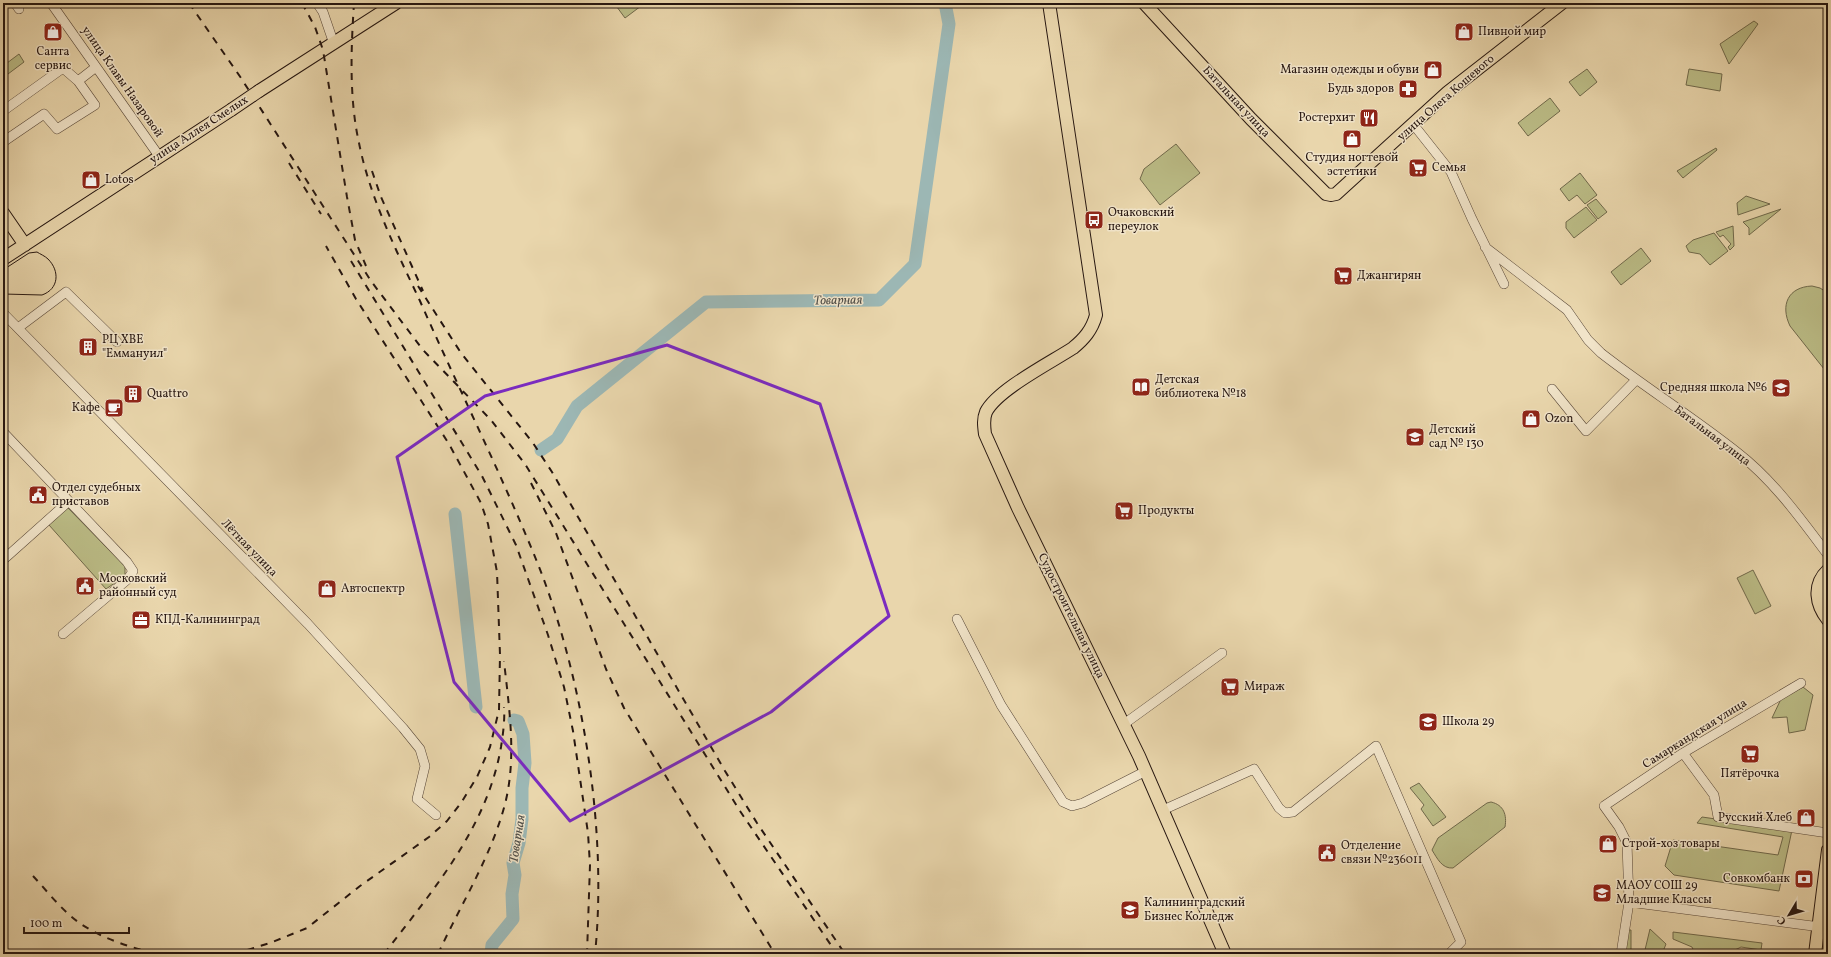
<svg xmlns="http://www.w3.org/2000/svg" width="1831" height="957" font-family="Vollkorn,serif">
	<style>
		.green { fill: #bbbc86; stroke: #70694b }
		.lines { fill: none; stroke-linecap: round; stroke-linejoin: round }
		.river { stroke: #9cb7b4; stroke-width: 13 }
		.minor-casing { stroke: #574637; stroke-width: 10 }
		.major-casing { stroke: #261610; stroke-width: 14 }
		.minor { stroke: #f1e4c9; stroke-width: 9 }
		.major { stroke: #e9d6ac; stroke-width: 12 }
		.tram { stroke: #261610; stroke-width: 1 }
		.rail { stroke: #261610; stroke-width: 2; stroke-dasharray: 7 7; stroke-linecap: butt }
		.major-bridge-casing { stroke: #261610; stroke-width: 14; stroke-linecap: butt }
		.major-bridge { stroke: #e9d6ac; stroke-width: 12 }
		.marked { fill: none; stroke: #7b2cbf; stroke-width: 3; stroke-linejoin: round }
		.labels { text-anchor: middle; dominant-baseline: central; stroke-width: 3; stroke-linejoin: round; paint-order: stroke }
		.poi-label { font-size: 12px; fill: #261610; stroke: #f1e4c9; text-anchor: start }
		.street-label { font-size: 12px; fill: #261610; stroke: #f1e4c9 }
		.water-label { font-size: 13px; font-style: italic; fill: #4f4e49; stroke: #f1e4c9 }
	</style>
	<rect width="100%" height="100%" fill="#e9d6ac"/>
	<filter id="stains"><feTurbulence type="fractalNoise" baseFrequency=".005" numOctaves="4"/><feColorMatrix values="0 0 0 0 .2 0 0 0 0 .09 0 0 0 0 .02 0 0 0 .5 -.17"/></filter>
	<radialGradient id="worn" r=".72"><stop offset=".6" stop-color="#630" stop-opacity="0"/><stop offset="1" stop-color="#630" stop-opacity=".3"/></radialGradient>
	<path class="green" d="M 614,3 L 645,3 L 625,18 Z
		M 1754,21 L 1758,24 L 1729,64 L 1720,44 Z
		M 19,54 L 24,62 L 8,74 L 3,66 Z
		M 1587,69 L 1597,82 L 1580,96 L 1569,82 Z
		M 1689,69 L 1722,74 L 1720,91 L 1686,85 Z
		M 1550,98 L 1560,111 L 1528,136 L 1518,123 Z
		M 1176,144 L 1200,173 L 1160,205 L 1140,179 L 1144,169 Z
		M 1716,148 L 1717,150 L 1683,178 L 1677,171 Z
		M 1580,173 L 1597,195 L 1585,204 L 1577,195 L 1569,201 L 1560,189 Z
		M 1746,196 L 1770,204 L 1738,215 L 1737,203 Z
		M 1596,199 L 1607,212 L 1598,219 L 1587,205 Z
		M 1586,207 L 1597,220 L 1574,238 L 1566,228 L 1566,222 Z
		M 1781,209 L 1749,235 L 1749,228 L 1743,222 Z
		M 1733,226 L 1734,246 L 1730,250 L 1728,247 L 1731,244 L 1723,235 L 1720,237 L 1716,232 Z
		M 1714,233 L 1728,251 L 1710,265 L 1700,254 L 1689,252 L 1686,246 L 1693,240 Z
		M 1641,248 L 1651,261 L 1621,285 L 1611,272 Z
		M 1812,286 L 1820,288 L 1828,293 L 1828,374 L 1790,326 C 1780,305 1788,287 1812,286 Z
		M 67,507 L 125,566 L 125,576 L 106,589 L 49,525 Z
		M 1753,570 L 1771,606 L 1755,614 L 1737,578 Z
		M 1803,687 L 1813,695 L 1805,730 L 1789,733 L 1787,717 L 1772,718 L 1781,699 Z
		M 1419,783 L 1446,817 L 1433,826 L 1421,809 L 1424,805 L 1410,788 Z
		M 1491,802 C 1504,805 1507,815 1505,827 L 1453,868 C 1442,869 1437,858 1432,850 L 1438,838 L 1487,803 Z
		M 1702,817 L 1792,830 L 1779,891 L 1674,875 L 1665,866 L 1673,840 L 1778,855 L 1783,837 L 1697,823 Z
		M 1650,929 L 1666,944 L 1662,954 L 1625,954 L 1627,930 L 1631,930 L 1631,954 L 1644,954 Z
		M 1673,932 L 1762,943 L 1761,950 L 1741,947 L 1727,954 L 1695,954 L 1692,947 L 1673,939 Z"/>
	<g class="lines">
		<path class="river" d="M 541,450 L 557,439 L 577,406 L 706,302 L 879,300 L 915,264 L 949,24 L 945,3
			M 455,514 L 476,707
			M 491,954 L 492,945 L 513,919 L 512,894 L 515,875 L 513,863 L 519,843 L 522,819 L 522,788 L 525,763 L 523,734 L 518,721 L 514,720"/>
		<g class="minor-casing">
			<path id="minor" d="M 15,3 L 19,9
				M 51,3 L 159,156
				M 317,3 L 323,12 L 334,44
				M 3,111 L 63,68 L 78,81 L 96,67
				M 1413,124 L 1451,172 L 1472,219 L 1504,284
				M 3,142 L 44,114 L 57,129 L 95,105 L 78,81
				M 1485,247 L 1567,310 L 1588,340 L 1601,353 C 1646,388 1694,418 1738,453 C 1774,481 1801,519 1828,555
				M 3,313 L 308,624 L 403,728 L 420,749 L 425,766 L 417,799 L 436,815
				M 18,328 L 66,292 L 117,342
				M 1552,389 L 1586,431 L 1636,380
				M 3,432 L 127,562 L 133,571 L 128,579 L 63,634
				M 3,560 L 68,502
				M 957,619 L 1001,705 L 1063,802 L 1072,806 L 1083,803 L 1146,771
				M 1124,724 L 1222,653
				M 1683,753 L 1714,795 L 1718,817 L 1828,833
				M 1163,810 L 1254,769 L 1279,808 L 1285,813 L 1293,812 L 1376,746 L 1461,942 L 1449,954
				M 1629,902 L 1828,928
				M 1621,954 L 1629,902 L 1627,843 L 1619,827 L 1604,806 L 1683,753 L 1801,683"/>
		</g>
		<g class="major-casing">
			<path id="major" d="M 1049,3 L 1096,315 C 1092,330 1084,339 1073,348 C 1050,363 997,390 986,412 C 983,419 984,426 985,434 L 1018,508 L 1139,756 L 1225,954
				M 1144,3 L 1251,119 L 1326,194 L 1331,195 L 1336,194 L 1448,92 L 1562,3
				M 259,91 L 396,3
				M 3,213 L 25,245
				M 3,259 L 231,110
				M 1828,570 C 1812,585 1816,605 1828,620
				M 1815,954 L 1828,850"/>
		</g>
		<use href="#minor" class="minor"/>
		<use href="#major" class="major"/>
		<path class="tram" d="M 3,270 L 29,253 L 37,252 C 40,254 45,256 48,259 C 60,271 59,289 42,295 L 3,294"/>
		<path class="rail" d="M 189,3 L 241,78 L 371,281 L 423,350 L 491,420 L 525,464 L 740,811 L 837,954
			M 302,3 L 315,27 L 323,50 L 347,197 L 355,240 L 366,266
			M 354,3 C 351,49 349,98 359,143 C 370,198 396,250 420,301 C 457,385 498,467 533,552 C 582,669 608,828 595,954
			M 289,163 L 321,214
			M 372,171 L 381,197 L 423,291
			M 351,261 L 482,476 L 516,545 L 548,635 L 564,687 L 573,731 L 588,833 L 590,865 L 587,954
			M 418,286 L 461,353 L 533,443 L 552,472 L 725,771 L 757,823 L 845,954
			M 531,483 L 556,533 L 606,669 L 624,708 L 775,954
			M 33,876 C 48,892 63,912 81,924 C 103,939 132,948 158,954
			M 891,952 L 892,954
			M 234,954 L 270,943 L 307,928 L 360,886 L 429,837 L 447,821 L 461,803 L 477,777 L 490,747 L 499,710 L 500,655 L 497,572 L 488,524 L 481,503 L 449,444 L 356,299 L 326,246
			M 384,954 C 433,890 487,828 501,747 C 503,734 505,720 504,707
			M 438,954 C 461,904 491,857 505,804 C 517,757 509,708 504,661"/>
		<g class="major-bridge-casing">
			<path id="major-bridge" d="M 231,110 L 259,91"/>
		</g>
		<use href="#major-bridge" class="major-bridge"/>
	</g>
	<path class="marked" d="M 667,345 L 820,404 L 889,616 L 771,712 L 570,821 L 454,682 L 397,457 L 485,396 Z"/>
	<defs>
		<g id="shop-square" transform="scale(1)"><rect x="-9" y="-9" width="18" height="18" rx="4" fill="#8f2418" stroke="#f1e4c9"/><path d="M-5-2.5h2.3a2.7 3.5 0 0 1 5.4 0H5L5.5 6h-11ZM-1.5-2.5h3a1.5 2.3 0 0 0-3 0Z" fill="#fff"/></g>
		<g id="pharmacy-square" transform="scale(1)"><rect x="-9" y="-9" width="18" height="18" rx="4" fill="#8f2418" stroke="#f1e4c9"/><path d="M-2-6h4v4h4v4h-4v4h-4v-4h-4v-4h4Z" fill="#fff"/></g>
		<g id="restaurant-square" transform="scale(1)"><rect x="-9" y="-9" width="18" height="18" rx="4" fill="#8f2418" stroke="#f1e4c9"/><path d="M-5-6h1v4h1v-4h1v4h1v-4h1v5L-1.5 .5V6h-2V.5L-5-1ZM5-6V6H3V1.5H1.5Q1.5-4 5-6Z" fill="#fff"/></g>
		<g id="supermarket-square" transform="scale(1)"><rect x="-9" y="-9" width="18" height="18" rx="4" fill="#8f2418" stroke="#f1e4c9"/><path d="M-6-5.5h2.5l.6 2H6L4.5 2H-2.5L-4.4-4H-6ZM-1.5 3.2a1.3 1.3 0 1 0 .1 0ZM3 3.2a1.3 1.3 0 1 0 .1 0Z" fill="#fff"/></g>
		<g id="bus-square" transform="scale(1)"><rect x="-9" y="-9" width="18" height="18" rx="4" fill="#8f2418" stroke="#f1e4c9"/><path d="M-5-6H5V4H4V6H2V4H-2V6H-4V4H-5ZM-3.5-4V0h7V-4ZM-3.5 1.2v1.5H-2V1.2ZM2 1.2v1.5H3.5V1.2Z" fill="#fff"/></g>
		<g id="building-square" transform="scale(1)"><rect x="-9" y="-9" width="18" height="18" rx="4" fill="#8f2418" stroke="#f1e4c9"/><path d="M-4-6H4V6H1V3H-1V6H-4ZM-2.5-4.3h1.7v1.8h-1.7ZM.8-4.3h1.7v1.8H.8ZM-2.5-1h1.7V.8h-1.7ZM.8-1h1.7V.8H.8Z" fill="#fff"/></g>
		<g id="library-square" transform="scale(1)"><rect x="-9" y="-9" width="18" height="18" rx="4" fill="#8f2418" stroke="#f1e4c9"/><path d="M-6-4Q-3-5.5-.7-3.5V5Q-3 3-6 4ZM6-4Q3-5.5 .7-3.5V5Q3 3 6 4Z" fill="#fff"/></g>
		<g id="school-square" transform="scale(1)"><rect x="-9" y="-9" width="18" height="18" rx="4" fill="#8f2418" stroke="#f1e4c9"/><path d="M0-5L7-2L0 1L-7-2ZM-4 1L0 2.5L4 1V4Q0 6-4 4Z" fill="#fff"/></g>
		<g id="cafe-square" transform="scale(1)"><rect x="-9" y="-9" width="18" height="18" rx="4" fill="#8f2418" stroke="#f1e4c9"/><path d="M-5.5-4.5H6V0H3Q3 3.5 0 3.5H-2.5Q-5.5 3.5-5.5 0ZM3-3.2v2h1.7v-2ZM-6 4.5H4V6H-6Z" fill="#fff"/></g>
		<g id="civic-square" transform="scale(1)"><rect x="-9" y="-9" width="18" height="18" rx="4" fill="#8f2418" stroke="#f1e4c9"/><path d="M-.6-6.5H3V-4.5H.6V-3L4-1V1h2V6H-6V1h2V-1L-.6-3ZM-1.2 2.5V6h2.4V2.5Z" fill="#fff"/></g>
		<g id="office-square" transform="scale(1)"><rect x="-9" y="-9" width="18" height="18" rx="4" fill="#8f2418" stroke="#f1e4c9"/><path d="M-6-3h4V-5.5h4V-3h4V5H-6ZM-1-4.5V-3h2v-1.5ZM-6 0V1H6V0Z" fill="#fff"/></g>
		<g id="bank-square" transform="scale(1)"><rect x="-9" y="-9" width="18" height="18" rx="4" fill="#8f2418" stroke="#f1e4c9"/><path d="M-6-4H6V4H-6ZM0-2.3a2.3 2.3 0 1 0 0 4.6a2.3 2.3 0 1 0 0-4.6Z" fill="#fff"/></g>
		<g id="university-square" transform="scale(1)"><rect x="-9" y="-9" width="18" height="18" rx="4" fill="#8f2418" stroke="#f1e4c9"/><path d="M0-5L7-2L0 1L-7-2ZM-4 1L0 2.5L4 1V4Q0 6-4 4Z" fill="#fff"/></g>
	</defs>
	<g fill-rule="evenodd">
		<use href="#shop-square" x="53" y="32"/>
		<use href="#shop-square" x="1464" y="32"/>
		<use href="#shop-square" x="1433" y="70"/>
		<use href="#pharmacy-square" x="1408" y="89"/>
		<use href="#restaurant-square" x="1369" y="118"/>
		<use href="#shop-square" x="1352" y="139"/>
		<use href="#supermarket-square" x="1418" y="168"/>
		<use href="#shop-square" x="91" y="180"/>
		<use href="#bus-square" x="1094" y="220"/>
		<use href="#supermarket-square" x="1343" y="276"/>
		<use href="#building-square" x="88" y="347"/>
		<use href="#library-square" x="1141" y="387"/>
		<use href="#school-square" x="1781" y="388"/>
		<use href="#building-square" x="133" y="394"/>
		<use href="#cafe-square" x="114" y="408"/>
		<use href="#shop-square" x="1531" y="419"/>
		<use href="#school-square" x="1415" y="437"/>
		<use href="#civic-square" x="38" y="495"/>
		<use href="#supermarket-square" x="1124" y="511"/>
		<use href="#civic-square" x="85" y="586"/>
		<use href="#shop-square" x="327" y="589"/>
		<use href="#office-square" x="141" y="620"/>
		<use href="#supermarket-square" x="1230" y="687"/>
		<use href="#school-square" x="1428" y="722"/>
		<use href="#supermarket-square" x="1750" y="754"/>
		<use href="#shop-square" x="1806" y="818"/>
		<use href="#shop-square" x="1608" y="844"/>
		<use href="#civic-square" x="1327" y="853"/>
		<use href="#bank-square" x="1804" y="879"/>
		<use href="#school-square" x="1602" y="893"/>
		<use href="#university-square" x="1130" y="910"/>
	</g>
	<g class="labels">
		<g class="poi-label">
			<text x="1478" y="32">Пивной мир</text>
			<text x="53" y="52" text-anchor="middle">Санта<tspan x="53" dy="14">сервис</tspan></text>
			<text x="1419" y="70" text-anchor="end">Магазин одежды и обуви</text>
			<text x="1394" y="89" text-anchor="end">Будь здоров</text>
			<text x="1355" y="118" text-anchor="end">Ростерхит</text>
			<text x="1352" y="158" text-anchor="middle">Студия ногтевой<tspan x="1352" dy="14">эстетики</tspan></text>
			<text x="1432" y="168">Семья</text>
			<text x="105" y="180">Lotos</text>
			<text x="1108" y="213">Очаковский<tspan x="1108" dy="14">переулок</tspan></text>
			<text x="1357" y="276">Джангирян</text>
			<text x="102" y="340">РЦ ХВЕ<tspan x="102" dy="14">"Еммануил"</tspan></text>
			<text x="1155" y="380">Детская<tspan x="1155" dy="14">библиотека №18</tspan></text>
			<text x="1767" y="388" text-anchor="end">Средняя школа №6</text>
			<text x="147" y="394">Quattro</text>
			<text x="100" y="408" text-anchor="end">Кафе</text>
			<text x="1545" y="419">Ozon</text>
			<text x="1429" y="430">Детский<tspan x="1429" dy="14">сад № 130</tspan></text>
			<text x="52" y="488">Отдел судебных<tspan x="52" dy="14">приставов</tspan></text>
			<text x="1138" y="511">Продукты</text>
			<text x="99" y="579">Московский<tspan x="99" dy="14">районный суд</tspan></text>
			<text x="341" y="589">Автоспектр</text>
			<text x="155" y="620">КПД-Калининград</text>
			<text x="1244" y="687">Мираж</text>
			<text x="1442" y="722">Школа 29</text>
			<text x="1750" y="774" text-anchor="middle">Пятёрочка</text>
			<text x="1792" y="818" text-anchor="end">Русский Хлеб</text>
			<text x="1622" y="844">Строй-хоз товары</text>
			<text x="1341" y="846">Отделение<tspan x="1341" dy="14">связи №236011</tspan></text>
			<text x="1790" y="879" text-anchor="end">Совкомбанк</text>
			<text x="1616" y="886">МАОУ СОШ 29<tspan x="1616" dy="14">Младшие Классы</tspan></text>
			<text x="1144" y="903">Калининградский<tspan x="1144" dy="14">Бизнес Колледж</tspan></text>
		</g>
		<g class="street-label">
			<text transform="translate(122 82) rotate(55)">улица Клавы Назаровой</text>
			<text transform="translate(1446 98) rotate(-41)">улица Олега Кошевого</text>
			<text transform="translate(1236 102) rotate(47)">Батальная улица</text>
			<text transform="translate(199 130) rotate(-33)">улица Аллея Смелых</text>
			<text transform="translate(1712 436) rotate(37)">Батальная улица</text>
			<text transform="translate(249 548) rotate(46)">Лётная улица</text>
			<text transform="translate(1071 616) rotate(64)">Судостроительная улица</text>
			<text transform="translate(1695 734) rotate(-32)">Самаркандская улица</text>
		</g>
		<g class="water-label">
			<text transform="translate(838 301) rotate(-1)">Товарная</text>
			<text transform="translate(518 839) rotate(-81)">Товарная</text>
		</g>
	</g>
	<rect width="1831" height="957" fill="none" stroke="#e9d6ac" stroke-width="16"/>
	<rect x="4" y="4" width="1823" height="949" fill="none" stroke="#261610" stroke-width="2"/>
	<rect x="8" y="8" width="1815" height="941" fill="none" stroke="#261610"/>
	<g transform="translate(1789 915) rotate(232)" stroke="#f1e4c9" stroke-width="3" paint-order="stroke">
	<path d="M0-3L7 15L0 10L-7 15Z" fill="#261610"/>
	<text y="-6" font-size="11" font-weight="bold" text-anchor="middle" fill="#261610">С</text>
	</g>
	<path d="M24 927v6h105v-6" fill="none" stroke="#261610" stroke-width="2"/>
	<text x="30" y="927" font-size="12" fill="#261610" stroke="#f1e4c9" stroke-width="3" paint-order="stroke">100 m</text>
	<rect width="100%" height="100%" filter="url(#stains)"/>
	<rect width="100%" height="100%" fill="url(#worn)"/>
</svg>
